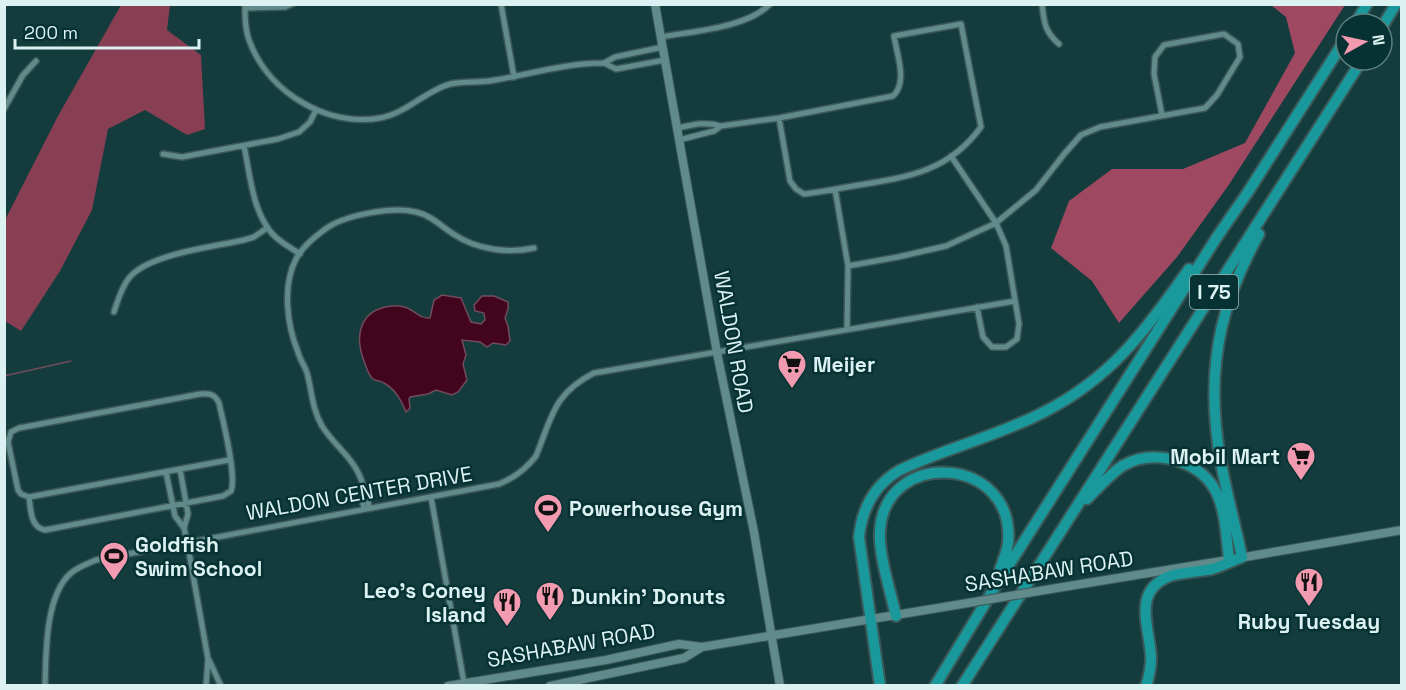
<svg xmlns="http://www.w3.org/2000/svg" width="1406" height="690" font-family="'Space Grotesk',sans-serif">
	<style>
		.green { fill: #883e53 }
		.forest { fill: #9e4961 }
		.water { fill: #42051d; stroke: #704c5d; stroke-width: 1.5 }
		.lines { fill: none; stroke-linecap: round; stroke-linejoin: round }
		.stream { stroke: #704c5d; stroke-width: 1.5 }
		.street-casing { stroke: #3b5858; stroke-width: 8 }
		.secondary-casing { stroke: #3b5858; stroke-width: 10 }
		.highway-casing { stroke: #3b5858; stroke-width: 14 }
		.street { stroke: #618a8a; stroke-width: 5 }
		.secondary { stroke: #618a8a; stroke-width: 8 }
		.highway { stroke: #19999b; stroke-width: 10 }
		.secondary-bridge-casing { stroke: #3b5858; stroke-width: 10; stroke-linecap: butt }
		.secondary-bridge { stroke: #618a8a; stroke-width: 8 }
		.labels { text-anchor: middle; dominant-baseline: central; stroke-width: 5; stroke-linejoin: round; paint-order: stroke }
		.shield { fill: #073233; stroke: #9cb8b9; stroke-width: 1.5 }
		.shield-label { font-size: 20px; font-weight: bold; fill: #dcf2f2 }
		.street-label { font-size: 21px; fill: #dcf2f2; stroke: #073233 }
		.poi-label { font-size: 21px; font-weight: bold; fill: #dcf2f2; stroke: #073233; text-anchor: start }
	</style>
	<rect width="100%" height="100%" fill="#143c3d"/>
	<path class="green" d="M 121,5 L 170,5 L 167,30 L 201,55 L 205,129 L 187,135 L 145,110 L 108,129 L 92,210 L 60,271 L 21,331 L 5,321 L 5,220 L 58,116 Z"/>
	<path class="forest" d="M 1271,5 L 1345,5 L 1228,186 L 1177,257 L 1119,323 L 1092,281 L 1051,248 L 1069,201 L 1112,169 L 1183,169 L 1245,143 L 1295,53 L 1286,17 Z"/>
	<path class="water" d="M 442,295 L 461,298 L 471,322 L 481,324 L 485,320 L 484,313 L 475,311 L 474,305 L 482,296 L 494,296 L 508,302 L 508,309 L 505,318 L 508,326 L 510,341 L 506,345 L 493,343 L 487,347 L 480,342 L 462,340 L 466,355 L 463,364 L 467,380 L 458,392 L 452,395 L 436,390 L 428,394 L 410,397 L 409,399 L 410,408 L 406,412 C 401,400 396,390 384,383 C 380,380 376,382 372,378 C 368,374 366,366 364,361 C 354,335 360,309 392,306 C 414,304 415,319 430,318 L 434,300 Z"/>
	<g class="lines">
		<path class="stream" d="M 4,376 L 71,361"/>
		<g class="street-casing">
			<path id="street" d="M 245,4 C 245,18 245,32 251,45 C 271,94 328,127 380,118 C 407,113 425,91 450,84 C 464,81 481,83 495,80 C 531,74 567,63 604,63
				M 501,4 L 514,77
				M 1042,4 C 1044,23 1045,32 1059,44
				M 245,8 L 285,7 L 292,4
				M 661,37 C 693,31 747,28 770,4
				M 663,47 L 615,57 L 604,63 L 616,69 L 665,60
				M 4,109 L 23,75 L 36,61
				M 721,126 L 779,118 L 893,96 C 908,83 897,55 894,36 L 961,24 L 981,127 C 949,171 909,177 859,185 C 841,188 823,192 804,194 L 796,189 L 790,181 L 779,118
				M 677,128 C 692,125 706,121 721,126 L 714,131 L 679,140
				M 244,146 C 250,174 252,208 270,231 C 277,241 290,247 300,254
				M 163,154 L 182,157 L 278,139 L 299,132 L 310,122 L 316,110
				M 951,156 L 996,223 L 1006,246 L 1019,324 L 1017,339 L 1006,347 L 992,347 L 983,337 L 977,307
				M 835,189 L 848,266 L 847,329
				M 848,266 L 898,257 L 946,246 L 996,223 L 1036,190 L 1065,153 L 1081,135 L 1100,127 L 1205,108 L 1217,95 L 1240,57 L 1238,44 L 1224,34 L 1164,45 L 1155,57 L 1154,74 L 1162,115
				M 114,312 C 118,300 121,288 129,278 C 148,254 213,247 244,240 L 254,237 L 267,228
				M 180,469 L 188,514 L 184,528
				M 166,472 L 175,516 L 184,528 L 187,541 L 208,659 L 206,686
				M 363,485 C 356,459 335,447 322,426 C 312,409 312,391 307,373 C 305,366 300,360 298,352 C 287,325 282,286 296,259 C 302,247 313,238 324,230 C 343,215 393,206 416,212 C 431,215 442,227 455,235 C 476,249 508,254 534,248
				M 29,497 C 31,510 30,527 45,530 L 223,496 L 231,491 C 237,476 223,421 219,403 C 215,394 209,393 200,394 L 19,428 L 11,432 L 8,442 L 18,490 L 21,494 L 29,497 L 229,460
				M 431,497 L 464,683
				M 364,509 L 360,488 L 363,485 L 366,487 L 369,508
				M 209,660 L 221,686
				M 45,686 C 46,654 45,595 71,573 C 78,567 87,564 96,560 L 499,484 C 514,478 526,469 536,456 C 552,417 553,394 594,373 L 1015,301"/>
		</g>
		<g class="secondary-casing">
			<path id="secondary" d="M 655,4 L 717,353 L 754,532 L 780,686
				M 1239,558 L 1402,530
				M 1057,588 L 1228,560
				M 448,686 L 606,660 L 679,644 L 702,647 L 956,605
				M 550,686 L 684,658 L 702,647"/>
		</g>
		<g class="highway-casing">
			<path id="highway" d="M 1355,24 L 1367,4
				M 1382,27 L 1396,4
				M 1087,499 C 1097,489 1113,471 1124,465 C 1153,449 1196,459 1214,488 C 1226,509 1226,536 1229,559
				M 896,616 C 891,593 878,554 880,530 C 886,447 1016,456 1008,543 C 1007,552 1003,561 1000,569
				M 880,686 L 859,537 C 862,509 874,485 900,470 C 946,448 998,436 1044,412 C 1113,377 1146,329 1189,269
				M 935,686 L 995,587 L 1217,237 L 1248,192 L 1346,38
				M 962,686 L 1362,60
				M 1146,686 C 1149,677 1151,667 1151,658 C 1150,628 1131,591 1170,576 C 1183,572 1198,572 1212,569 C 1222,566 1232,561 1242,557 C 1233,514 1220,471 1216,427 C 1209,355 1224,297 1259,234"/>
		</g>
		<use href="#street" class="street"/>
		<use href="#secondary" class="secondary"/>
		<use href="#highway" class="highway"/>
		<g class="secondary-bridge-casing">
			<path id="secondary-bridge" d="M 956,605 L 1057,588"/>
		</g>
		<use href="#secondary-bridge" class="secondary-bridge"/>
	</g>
	<defs>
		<g id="supermarket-pin" transform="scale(1.5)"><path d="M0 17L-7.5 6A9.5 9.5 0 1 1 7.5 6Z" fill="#f29aaf" stroke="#073233"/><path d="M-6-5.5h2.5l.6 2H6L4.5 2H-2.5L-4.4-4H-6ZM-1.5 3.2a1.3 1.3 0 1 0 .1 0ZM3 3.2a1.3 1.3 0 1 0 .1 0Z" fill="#111"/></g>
		<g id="stadium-pin" transform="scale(1.5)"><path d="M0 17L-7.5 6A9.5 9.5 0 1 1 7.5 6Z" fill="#f29aaf" stroke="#073233"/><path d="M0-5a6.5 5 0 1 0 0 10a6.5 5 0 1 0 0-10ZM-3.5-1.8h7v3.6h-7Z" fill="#111"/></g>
		<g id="restaurant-pin" transform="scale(1.5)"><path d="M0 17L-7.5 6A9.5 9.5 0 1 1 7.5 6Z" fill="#f29aaf" stroke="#073233"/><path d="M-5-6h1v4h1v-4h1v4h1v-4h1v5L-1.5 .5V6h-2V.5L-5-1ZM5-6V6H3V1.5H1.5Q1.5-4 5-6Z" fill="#111"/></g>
	</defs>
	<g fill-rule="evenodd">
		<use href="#supermarket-pin" x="792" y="364"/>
		<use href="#supermarket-pin" x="1301" y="456"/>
		<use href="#stadium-pin" x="548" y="508"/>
		<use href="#stadium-pin" x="114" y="556"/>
		<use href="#restaurant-pin" x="1309" y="582"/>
		<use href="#restaurant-pin" x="550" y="596"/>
		<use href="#restaurant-pin" x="507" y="602"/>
	</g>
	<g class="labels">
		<rect class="shield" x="1190" y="275" width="48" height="34" rx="4.5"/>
		<g class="shield-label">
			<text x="1214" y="292">I 75</text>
		</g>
		<g class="street-label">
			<text transform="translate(734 342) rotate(80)">WALDON ROAD</text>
			<text transform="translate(359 493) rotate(-10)">WALDON CENTER DRIVE</text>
			<text transform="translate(1049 571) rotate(-9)">SASHABAW ROAD</text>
			<text transform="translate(571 645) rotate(-10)">SASHABAW ROAD</text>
		</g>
		<g class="poi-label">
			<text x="813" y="364">Meijer</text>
			<text x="1280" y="456" text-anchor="end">Mobil Mart</text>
			<text x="569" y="508">Powerhouse Gym</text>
			<text x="135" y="544">Goldfish<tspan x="135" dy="24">Swim School</tspan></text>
			<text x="486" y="590" text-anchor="end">Leo's Coney<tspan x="486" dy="24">Island</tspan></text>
			<text x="571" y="596">Dunkin' Donuts</text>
			<text x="1309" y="621" text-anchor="middle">Ruby Tuesday</text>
		</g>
	</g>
	<rect width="1406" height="690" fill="none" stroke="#dcf2f2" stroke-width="12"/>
	<g transform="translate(1364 42) rotate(82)"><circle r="28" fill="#073233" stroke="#5c7f7f" stroke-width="1.5"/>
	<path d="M0-4.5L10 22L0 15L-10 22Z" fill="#f29aaf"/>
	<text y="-9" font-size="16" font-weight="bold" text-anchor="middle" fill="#dcf2f2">N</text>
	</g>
	<path d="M15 39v9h184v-9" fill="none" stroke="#dcf2f2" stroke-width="3"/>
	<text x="24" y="39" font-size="18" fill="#dcf2f2" stroke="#073233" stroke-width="4.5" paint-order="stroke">200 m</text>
</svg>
